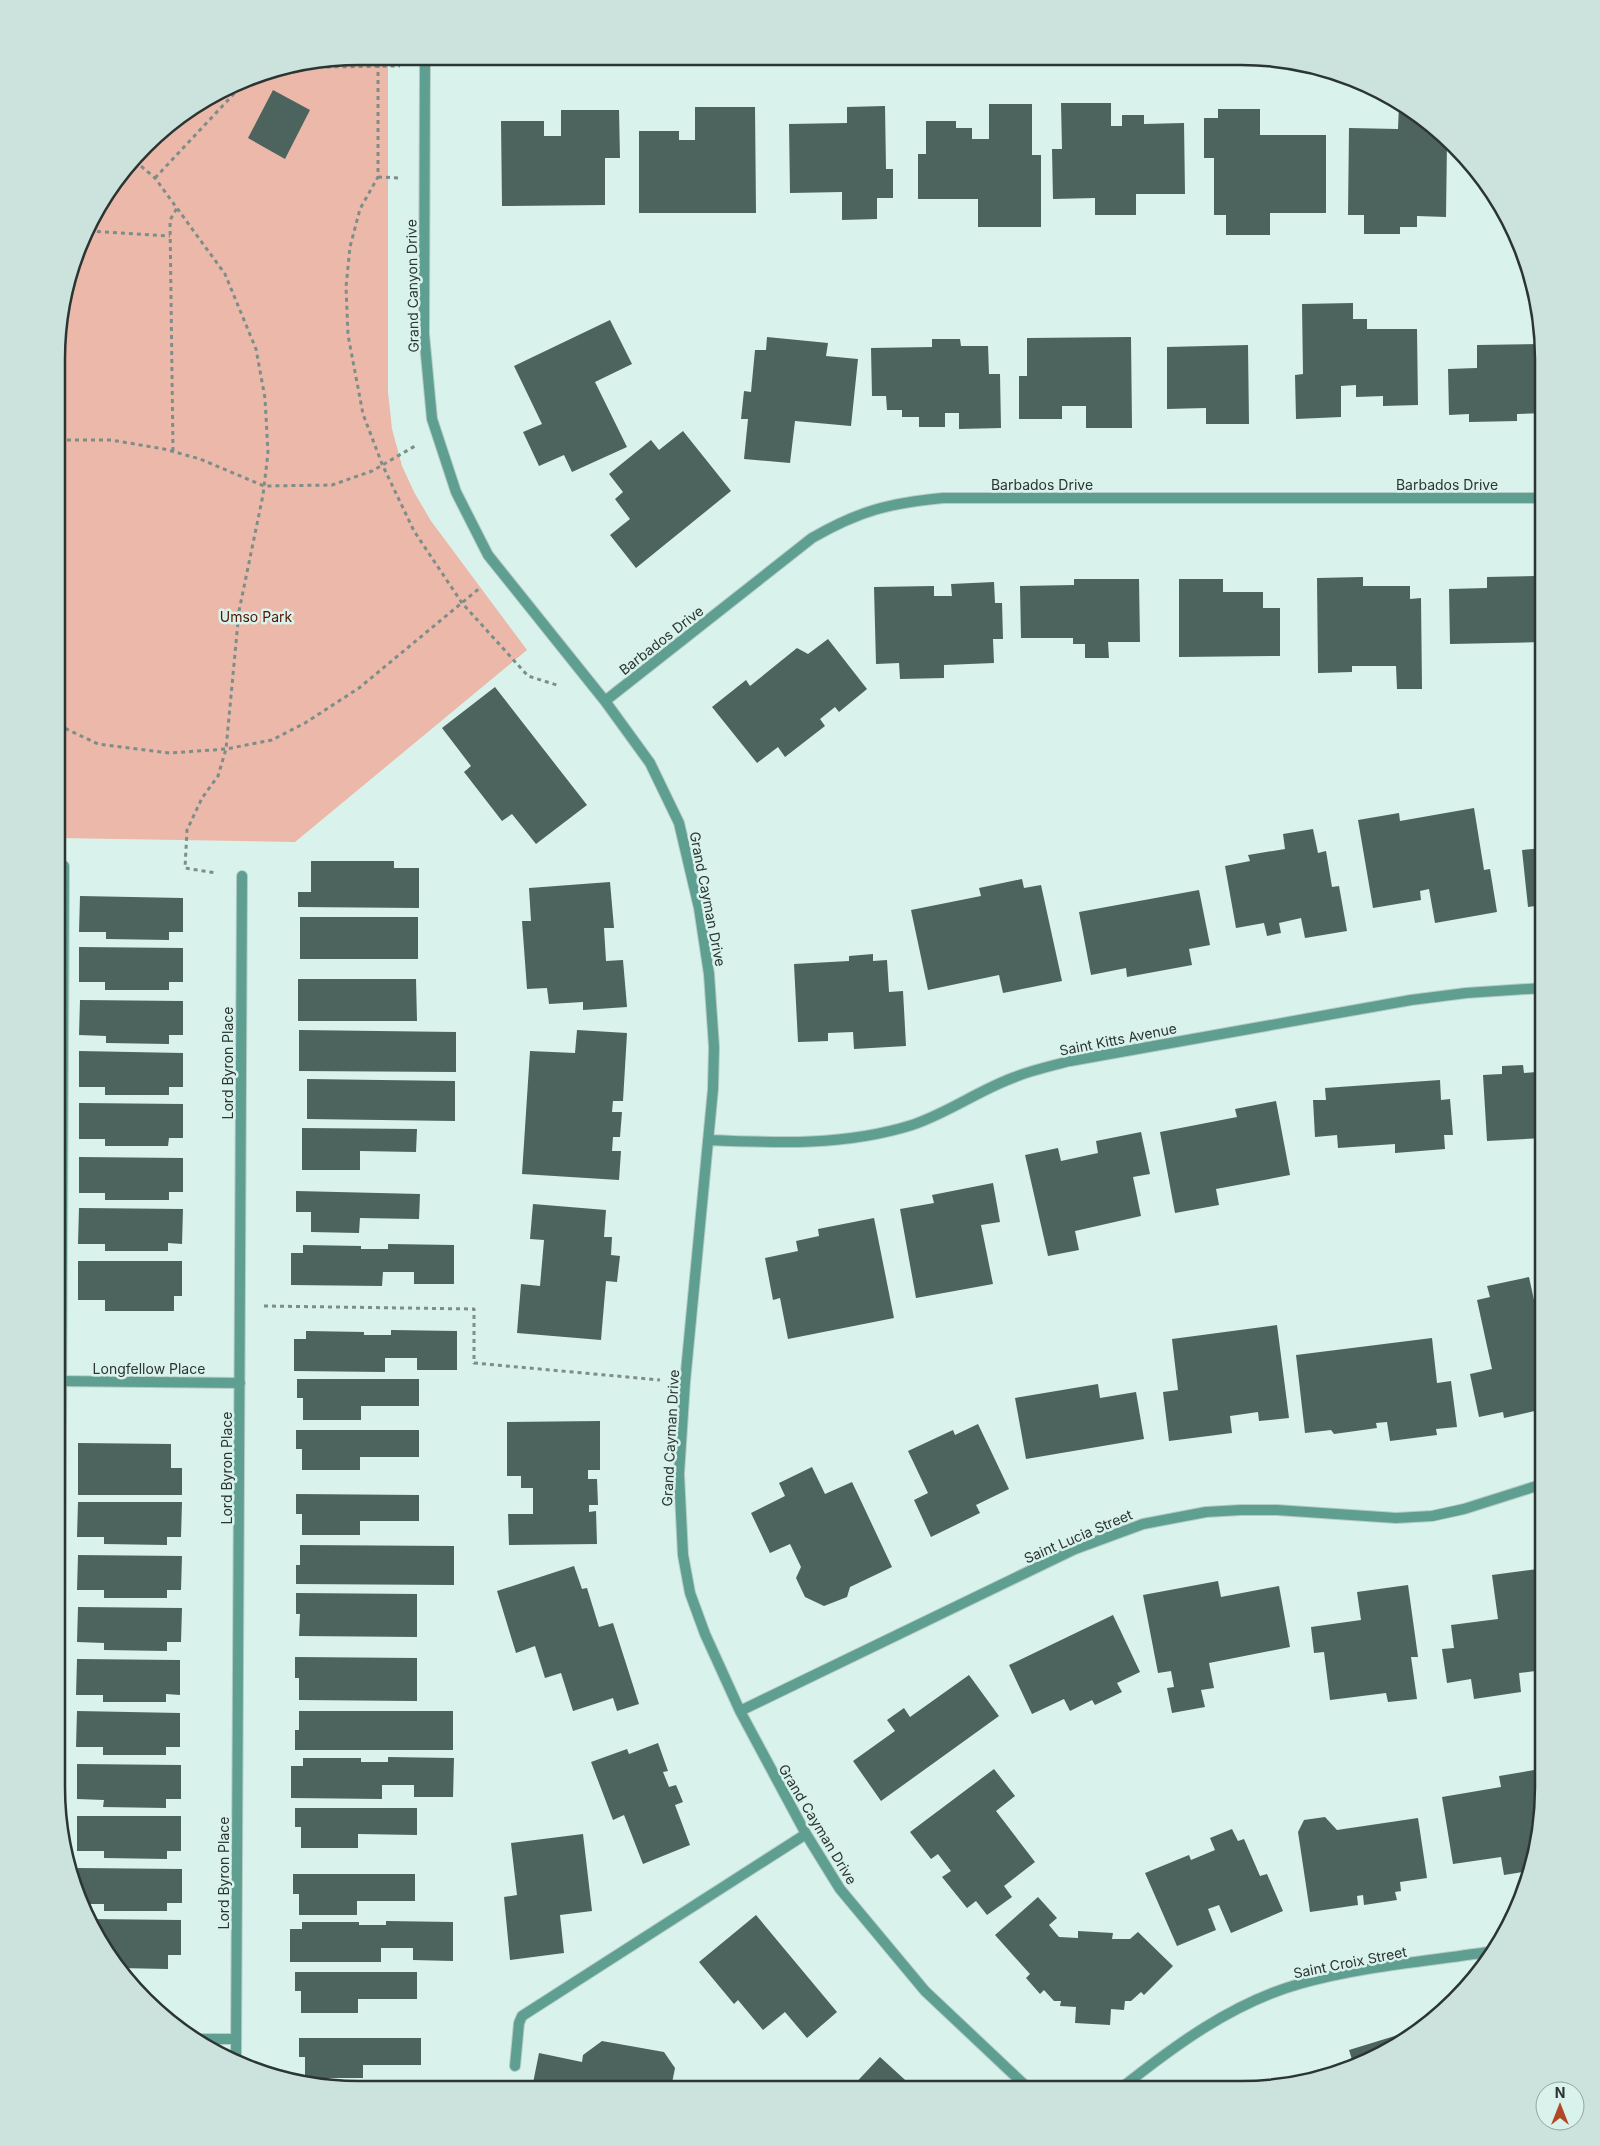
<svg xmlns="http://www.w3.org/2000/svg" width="1600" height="2146" font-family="Inter,sans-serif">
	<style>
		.green { fill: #ebb8a9 }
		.building { fill: #4d635e }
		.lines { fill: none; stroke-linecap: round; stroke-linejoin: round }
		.lane-casing { stroke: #b6ccc6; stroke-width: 12 }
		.street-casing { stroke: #b6ccc6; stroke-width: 12 }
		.path { stroke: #7d8e89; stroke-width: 3; stroke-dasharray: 4 4; stroke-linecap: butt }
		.lane { stroke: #5e9f91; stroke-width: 10 }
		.street { stroke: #5e9f91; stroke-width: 10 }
		.labels { text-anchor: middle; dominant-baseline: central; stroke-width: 5; stroke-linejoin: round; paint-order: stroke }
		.street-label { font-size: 14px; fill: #2b3532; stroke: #d9f2eb }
		.park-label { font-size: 14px; fill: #551400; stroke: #d9f2eb }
		.rim { fill: none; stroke: #2b3532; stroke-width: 2.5 }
	</style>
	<rect width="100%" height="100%" fill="#d9f2eb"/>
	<path class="green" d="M 359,56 L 388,56 L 388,392 L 392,429 L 402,466 L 414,492 L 431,521 L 527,650 L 295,842 L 58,838 L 59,319 L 97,208 L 160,131 L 261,72 Z"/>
	<path class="building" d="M 273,90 L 310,110 L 285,159 L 248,138 Z
		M 1061,103 L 1111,103 L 1111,126 L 1122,126 L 1122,115 L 1144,115 L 1144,124 L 1184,123 L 1185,194 L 1136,194 L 1136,215 L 1095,215 L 1095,198 L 1053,199 L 1052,149 L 1062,149 Z
		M 989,104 L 1032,104 L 1032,155 L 1041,155 L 1041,227 L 978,227 L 978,199 L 918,199 L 918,154 L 926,154 L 926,121 L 956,121 L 956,128 L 972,128 L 972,139 L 989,139 Z
		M 1399,105 L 1409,107 L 1447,140 L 1446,217 L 1417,216 L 1417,227 L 1400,227 L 1400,234 L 1364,234 L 1364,215 L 1348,215 L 1349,128 L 1398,129 Z
		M 885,106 L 886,169 L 893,169 L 893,198 L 877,198 L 877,219 L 842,220 L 842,192 L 790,193 L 789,124 L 847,123 L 847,107 Z
		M 695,107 L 755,107 L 756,213 L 639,213 L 639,131 L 679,131 L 679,140 L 695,140 Z
		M 1218,109 L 1260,109 L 1260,135 L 1326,135 L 1326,213 L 1270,213 L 1270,235 L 1226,235 L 1226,215 L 1214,215 L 1214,158 L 1204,158 L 1204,118 L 1218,118 Z
		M 561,110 L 619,110 L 620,158 L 605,158 L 605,205 L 502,206 L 501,121 L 544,121 L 544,136 L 561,136 Z
		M 1353,303 L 1353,319 L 1367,319 L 1367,329 L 1417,329 L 1418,405 L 1383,406 L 1383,396 L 1356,397 L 1356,385 L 1341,386 L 1341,417 L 1296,419 L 1295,375 L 1303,374 L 1302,304 Z
		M 610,320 L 632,364 L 595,382 L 627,447 L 572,472 L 564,455 L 539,466 L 523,432 L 542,424 L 514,366 Z
		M 767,337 L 828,343 L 826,356 L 858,359 L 851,426 L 795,421 L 790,463 L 744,459 L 748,419 L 741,419 L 744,391 L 751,392 L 755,350 L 766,350 Z
		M 1131,337 L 1132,428 L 1086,428 L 1086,406 L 1062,406 L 1062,419 L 1019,419 L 1019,376 L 1027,376 L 1027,338 Z
		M 932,339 L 960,339 L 961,346 L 988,346 L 989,374 L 1000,374 L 1001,428 L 959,429 L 959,413 L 945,413 L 945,427 L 919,427 L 919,417 L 902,417 L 902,410 L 887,410 L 886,396 L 872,396 L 871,348 L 932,347 Z
		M 1542,344 L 1544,413 L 1517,414 L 1517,421 L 1469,422 L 1469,414 L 1449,415 L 1448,369 L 1477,368 L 1477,345 Z
		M 1248,345 L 1249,424 L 1206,424 L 1206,408 L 1167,409 L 1167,347 Z
		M 683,431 L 731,491 L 636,568 L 610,535 L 630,519 L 615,499 L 623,492 L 609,474 L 651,440 L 659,450 Z
		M 1537,576 L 1537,582 L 1544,582 L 1544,642 L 1450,644 L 1449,589 L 1487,588 L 1487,577 Z
		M 1363,577 L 1363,586 L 1410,586 L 1410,599 L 1421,598 L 1422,689 L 1397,689 L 1396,666 L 1352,666 L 1352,672 L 1318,673 L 1317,578 Z
		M 1074,579 L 1139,579 L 1140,642 L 1108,642 L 1109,658 L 1085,658 L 1085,644 L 1073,644 L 1073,638 L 1021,638 L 1020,586 L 1074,585 Z
		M 1179,579 L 1223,579 L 1223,592 L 1263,592 L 1263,608 L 1280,608 L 1280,656 L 1179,657 Z
		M 994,582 L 995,603 L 1002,603 L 1003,639 L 993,639 L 994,663 L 944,665 L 944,678 L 900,679 L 899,663 L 876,664 L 874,587 L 934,586 L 934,596 L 952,596 L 951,584 Z
		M 828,639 L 867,689 L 839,712 L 835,707 L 820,719 L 825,726 L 785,757 L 778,747 L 757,763 L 712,707 L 746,680 L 750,686 L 797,648 L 808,654 Z
		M 495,687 L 587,805 L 536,844 L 512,814 L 502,821 L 464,772 L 471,766 L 442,728 Z
		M 1474,808 L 1484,870 L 1490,869 L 1497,912 L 1435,923 L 1429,889 L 1420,891 L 1421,900 L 1373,908 L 1358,820 L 1399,813 L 1400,821 Z
		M 1313,829 L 1318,853 L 1326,851 L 1332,887 L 1339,886 L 1347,931 L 1305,938 L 1301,918 L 1279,923 L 1281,933 L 1267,936 L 1264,923 L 1236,928 L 1225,866 L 1250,861 L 1248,855 L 1285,849 L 1283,834 Z
		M 1544,848 L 1543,905 L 1528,907 L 1522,850 Z
		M 311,861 L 394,861 L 394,868 L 419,868 L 419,908 L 298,907 L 298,892 L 311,892 Z
		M 1022,879 L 1024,888 L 1041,885 L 1062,981 L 1003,993 L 999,975 L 928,990 L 911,910 L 981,896 L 979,888 Z
		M 610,882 L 614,928 L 604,928 L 606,961 L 623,960 L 627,1007 L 583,1010 L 583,1002 L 549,1004 L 547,988 L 527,989 L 522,921 L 531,921 L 529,888 Z
		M 1199,890 L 1210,945 L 1189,949 L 1192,965 L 1127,977 L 1126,968 L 1091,975 L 1079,912 Z
		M 80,896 L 183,898 L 183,932 L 169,932 L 169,940 L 106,939 L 106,932 L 79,932 Z
		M 300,917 L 418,917 L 418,959 L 300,959 Z
		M 79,947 L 183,948 L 183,982 L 169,982 L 169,990 L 105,990 L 105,982 L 79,982 Z
		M 873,954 L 873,961 L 887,960 L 889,992 L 903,991 L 906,1046 L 854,1049 L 853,1032 L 828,1033 L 828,1041 L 798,1042 L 794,964 L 849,961 L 849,956 Z
		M 298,979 L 416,979 L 417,1021 L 298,1021 Z
		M 80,1000 L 183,1001 L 183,1035 L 169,1035 L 169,1044 L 106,1043 L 106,1036 L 79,1035 Z
		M 299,1030 L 456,1032 L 456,1072 L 299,1071 Z
		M 577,1030 L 627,1033 L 623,1101 L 613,1101 L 612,1112 L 622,1112 L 620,1137 L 613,1137 L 612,1151 L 621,1151 L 619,1180 L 522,1174 L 530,1051 L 575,1053 Z
		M 79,1051 L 183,1053 L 183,1087 L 169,1087 L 169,1095 L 105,1095 L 105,1087 L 79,1087 Z
		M 1536,1061 L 1543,1061 L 1543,1138 L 1487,1141 L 1483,1075 L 1502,1074 L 1502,1066 L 1523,1065 L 1524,1073 L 1537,1072 Z
		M 307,1079 L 455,1081 L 455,1121 L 307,1119 Z
		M 1440,1080 L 1441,1100 L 1450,1099 L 1453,1135 L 1444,1135 L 1445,1149 L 1395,1153 L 1395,1144 L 1338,1148 L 1337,1135 L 1315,1137 L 1313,1100 L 1326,1100 L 1325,1088 Z
		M 1276,1101 L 1290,1175 L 1216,1189 L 1219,1205 L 1175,1213 L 1160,1132 L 1237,1117 L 1235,1109 Z
		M 79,1103 L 183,1104 L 183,1138 L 169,1138 L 168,1146 L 105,1146 L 105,1139 L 79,1139 Z
		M 302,1128 L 417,1129 L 416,1152 L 360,1151 L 360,1170 L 302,1170 Z
		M 1141,1132 L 1150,1174 L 1133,1177 L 1141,1216 L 1075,1231 L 1079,1250 L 1048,1256 L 1025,1155 L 1058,1148 L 1061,1161 L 1098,1153 L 1096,1141 Z
		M 79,1157 L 183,1158 L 183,1192 L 169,1192 L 169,1200 L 105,1200 L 105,1193 L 79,1193 Z
		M 993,1183 L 1000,1222 L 981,1225 L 993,1284 L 916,1298 L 900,1209 L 934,1203 L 932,1195 Z
		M 296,1191 L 420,1194 L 419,1219 L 360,1218 L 359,1233 L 311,1232 L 311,1212 L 296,1212 Z
		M 533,1204 L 606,1210 L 604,1237 L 612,1237 L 611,1255 L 620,1256 L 617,1282 L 606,1281 L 601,1340 L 517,1333 L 521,1284 L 540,1286 L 544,1240 L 530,1239 Z
		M 79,1208 L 183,1209 L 182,1244 L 168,1243 L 168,1251 L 105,1251 L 105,1244 L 78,1244 Z
		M 874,1218 L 894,1318 L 788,1339 L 780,1298 L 773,1300 L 765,1258 L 798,1251 L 796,1241 L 819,1236 L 818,1229 Z
		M 388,1244 L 454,1245 L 454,1284 L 414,1284 L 414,1272 L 383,1272 L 382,1286 L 291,1285 L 291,1253 L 303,1253 L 303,1245 L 361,1246 L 361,1249 L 388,1249 Z
		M 78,1261 L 182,1261 L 182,1296 L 174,1296 L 174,1311 L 105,1311 L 105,1300 L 78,1300 Z
		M 1529,1277 L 1534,1300 L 1543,1298 L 1543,1409 L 1504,1418 L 1503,1412 L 1479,1417 L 1470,1374 L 1492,1369 L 1477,1300 L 1490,1297 L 1487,1286 Z
		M 1277,1325 L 1289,1418 L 1259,1421 L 1258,1412 L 1230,1416 L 1232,1433 L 1169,1441 L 1163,1392 L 1178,1390 L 1172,1339 Z
		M 391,1330 L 457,1331 L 457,1370 L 417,1370 L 417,1358 L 385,1358 L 385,1372 L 294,1371 L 294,1339 L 306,1339 L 306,1331 L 364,1332 L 364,1335 L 391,1335 Z
		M 1432,1338 L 1437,1383 L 1451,1381 L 1457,1427 L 1436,1429 L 1437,1435 L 1390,1441 L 1387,1422 L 1376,1423 L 1377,1428 L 1334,1434 L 1331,1430 L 1305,1433 L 1296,1355 Z
		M 297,1379 L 419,1379 L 419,1406 L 361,1406 L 361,1420 L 303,1420 L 303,1398 L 297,1398 Z
		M 1098,1384 L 1100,1398 L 1136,1392 L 1144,1439 L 1026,1459 L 1015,1398 Z
		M 600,1421 L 600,1470 L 588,1470 L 588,1479 L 597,1479 L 598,1505 L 589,1505 L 589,1512 L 596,1511 L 597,1544 L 509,1545 L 508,1514 L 533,1514 L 533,1488 L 521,1488 L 521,1476 L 507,1476 L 507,1422 Z
		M 978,1424 L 1009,1489 L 976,1505 L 980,1513 L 931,1537 L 914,1500 L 928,1493 L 908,1451 L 953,1430 L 955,1435 Z
		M 296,1430 L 419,1430 L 419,1457 L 360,1457 L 360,1470 L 302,1470 L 302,1449 L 296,1449 Z
		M 78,1443 L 171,1444 L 171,1468 L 182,1468 L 182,1495 L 78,1495 Z
		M 812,1467 L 825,1494 L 852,1482 L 892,1567 L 850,1587 L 847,1597 L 824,1606 L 805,1597 L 796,1578 L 801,1567 L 790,1544 L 770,1553 L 751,1513 L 785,1496 L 779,1483 Z
		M 296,1494 L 419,1495 L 419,1521 L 360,1521 L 360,1535 L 302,1535 L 302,1514 L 296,1514 Z
		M 78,1502 L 182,1502 L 181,1537 L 167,1537 L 167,1545 L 104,1544 L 104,1537 L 77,1537 Z
		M 300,1545 L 454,1546 L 454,1585 L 296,1584 L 296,1565 L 300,1565 Z
		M 78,1555 L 182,1556 L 181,1590 L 167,1590 L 167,1598 L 104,1598 L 104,1590 L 77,1590 Z
		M 574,1566 L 582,1589 L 587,1588 L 599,1627 L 613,1623 L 639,1704 L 617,1711 L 613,1698 L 573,1711 L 561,1673 L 545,1678 L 535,1646 L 516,1653 L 497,1591 Z
		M 1538,1569 L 1543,1610 L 1543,1670 L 1519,1673 L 1521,1692 L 1474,1699 L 1471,1679 L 1447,1683 L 1442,1649 L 1454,1648 L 1451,1625 L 1498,1619 L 1492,1575 Z
		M 1218,1581 L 1221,1597 L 1279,1586 L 1290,1647 L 1209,1663 L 1214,1688 L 1201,1690 L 1205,1707 L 1172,1713 L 1167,1688 L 1174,1687 L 1171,1671 L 1158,1673 L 1143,1595 Z
		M 1408,1585 L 1418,1657 L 1411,1657 L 1417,1699 L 1388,1702 L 1386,1693 L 1330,1700 L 1324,1652 L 1314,1653 L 1311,1627 L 1361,1620 L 1357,1592 Z
		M 296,1593 L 417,1594 L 417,1637 L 299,1636 L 300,1614 L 296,1614 Z
		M 78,1607 L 182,1608 L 181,1642 L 167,1642 L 167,1651 L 104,1650 L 104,1643 L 77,1642 Z
		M 1113,1615 L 1140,1672 L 1117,1683 L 1122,1692 L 1095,1705 L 1092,1700 L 1070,1711 L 1064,1699 L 1032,1714 L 1009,1665 Z
		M 295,1657 L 417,1658 L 417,1701 L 299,1700 L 299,1678 L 295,1678 Z
		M 77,1659 L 180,1660 L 180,1695 L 166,1694 L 166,1702 L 103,1702 L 103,1695 L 76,1695 Z
		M 969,1675 L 999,1716 L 881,1801 L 853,1761 L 895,1731 L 887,1720 L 904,1708 L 910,1717 Z
		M 77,1711 L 180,1713 L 180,1747 L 166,1747 L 166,1755 L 103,1755 L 103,1747 L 76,1747 Z
		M 299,1711 L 453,1711 L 453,1750 L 295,1750 L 295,1730 L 299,1730 Z
		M 658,1743 L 668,1771 L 663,1772 L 669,1787 L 676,1785 L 683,1802 L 675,1805 L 690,1845 L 643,1864 L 624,1815 L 613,1820 L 591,1762 L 627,1749 L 629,1754 Z
		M 388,1757 L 454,1758 L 453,1797 L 414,1797 L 414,1785 L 382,1785 L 382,1799 L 291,1798 L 291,1766 L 303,1766 L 303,1758 L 361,1758 L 361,1762 L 388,1762 Z
		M 77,1764 L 181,1765 L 181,1799 L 166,1799 L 166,1808 L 103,1807 L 104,1800 L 77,1799 Z
		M 994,1769 L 1015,1796 L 996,1811 L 1035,1862 L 1004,1886 L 1012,1897 L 987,1915 L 976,1901 L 967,1908 L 942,1877 L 951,1871 L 938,1854 L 931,1859 L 910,1832 Z
		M 1540,1769 L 1543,1807 L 1530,1871 L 1504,1875 L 1501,1857 L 1453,1864 L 1442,1797 L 1501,1787 L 1499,1776 Z
		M 295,1808 L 417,1808 L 417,1835 L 358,1834 L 358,1848 L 301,1848 L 301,1827 L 295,1827 Z
		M 77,1816 L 181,1816 L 181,1851 L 167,1851 L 167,1859 L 104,1858 L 104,1851 L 77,1851 Z
		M 1325,1817 L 1337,1830 L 1418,1818 L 1427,1878 L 1400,1882 L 1401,1891 L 1395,1892 L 1397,1900 L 1364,1905 L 1363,1895 L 1357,1896 L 1358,1905 L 1310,1912 L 1298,1832 L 1304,1820 Z
		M 1232,1829 L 1238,1841 L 1244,1839 L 1260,1876 L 1267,1874 L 1283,1911 L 1231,1933 L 1219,1905 L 1208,1909 L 1216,1930 L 1177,1946 L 1145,1873 L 1189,1855 L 1191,1860 L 1215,1850 L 1210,1838 Z
		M 583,1834 L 592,1911 L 560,1915 L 564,1953 L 510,1960 L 504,1897 L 517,1895 L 511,1843 Z
		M 78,1868 L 182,1869 L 182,1903 L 167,1903 L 167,1911 L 104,1911 L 104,1904 L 81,1904 L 78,1895 Z
		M 293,1874 L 415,1874 L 415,1901 L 357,1901 L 357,1915 L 299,1915 L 299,1894 L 293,1894 Z
		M 1038,1897 L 1057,1918 L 1049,1925 L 1059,1937 L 1078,1938 L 1078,1931 L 1113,1933 L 1112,1939 L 1130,1939 L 1138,1932 L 1173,1966 L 1144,1995 L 1141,1992 L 1131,2001 L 1125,2001 L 1124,2010 L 1111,2009 L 1110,2025 L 1075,2023 L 1076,2007 L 1060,2006 L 1061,2001 L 1054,2001 L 1044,1990 L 1040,1994 L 1026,1978 L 1030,1974 L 995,1935 Z
		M 756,1915 L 837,2012 L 807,2038 L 785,2012 L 763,2030 L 738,2000 L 734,2004 L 699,1962 Z
		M 87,1919 L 181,1920 L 181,1955 L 168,1955 L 168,1969 L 119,1968 Z
		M 386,1921 L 453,1922 L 453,1961 L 413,1960 L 413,1948 L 381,1948 L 381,1962 L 290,1962 L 290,1929 L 302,1929 L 302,1922 L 359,1922 L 359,1925 L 386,1925 Z
		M 295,1972 L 417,1972 L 417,1999 L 358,1999 L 358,2013 L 301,2013 L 301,1991 L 295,1991 Z
		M 1411,2031 L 1412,2034 L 1375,2058 L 1354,2066 L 1349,2050 Z
		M 299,2038 L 421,2038 L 421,2065 L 363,2065 L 363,2078 L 305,2078 L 305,2057 L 299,2057 Z
		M 602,2041 L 664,2052 L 675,2068 L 671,2088 L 532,2088 L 539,2053 L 582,2062 L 583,2055 Z
		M 880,2057 L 915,2089 L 850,2089 Z
		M 1330,2071 L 1331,2075 L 1301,2082 L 1301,2079 Z"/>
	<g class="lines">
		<g class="lane-casing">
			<path id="lane" d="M 59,1808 L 64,866"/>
		</g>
		<g class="street-casing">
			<path id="street" d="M 425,56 L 424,334 L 432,419 L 456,492 L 488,555 L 605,701 L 650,763 L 679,823 L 699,908 L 709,974 L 714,1047 L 713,1089 L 685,1382 L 679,1474 L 683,1555 L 690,1593 L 705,1634 L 740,1711 L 806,1834 L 840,1889 L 925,1991 L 1029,2089
				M 605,701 L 812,538 C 859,511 889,503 943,498 L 1544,498
				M 708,1140 C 777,1143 845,1146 912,1125 C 948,1113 979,1090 1015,1077 C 1032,1070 1051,1066 1070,1061 L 1411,1000 L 1466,993 L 1543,988
				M 57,1381 L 240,1383
				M 740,1711 L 1075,1549 L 1143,1524 L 1206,1512 L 1241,1510 L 1277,1510 L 1396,1518 L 1432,1516 L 1464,1509 L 1543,1484
				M 191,2039 L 235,2039
				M 236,2061 L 242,876
				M 515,2066 L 519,2023 L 522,2016 L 806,1834
				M 1120,2089 C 1174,2046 1232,2003 1299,1984 C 1362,1966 1430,1961 1495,1951"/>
		</g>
		<path class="path" d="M 378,56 L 378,177 L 360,209 L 350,247 L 346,287 L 348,335 L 363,414 L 382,464 L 414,531 L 462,603 L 528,676 L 560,686
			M 311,64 L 323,67 L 400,66
			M 135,161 L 155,178 L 225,274 L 256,349 L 265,398 L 268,453 L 263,495 L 239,611 L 226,749 L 218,776 L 202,798 L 187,830 L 185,868 L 216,873
			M 378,177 L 400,178
			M 155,178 L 244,83
			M 89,231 L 170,236
			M 59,440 L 111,440 L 164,449 L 200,459 L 264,486 L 332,485 L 372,471 L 415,446
			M 173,451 L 170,220 L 177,208
			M 58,725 L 98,744 L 170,753 L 226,749 L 272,740 L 305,723 L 359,688 L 481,587
			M 264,1306 L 474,1309 L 474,1363 L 660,1380"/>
		<use href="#lane" class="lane"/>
		<use href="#street" class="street"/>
	</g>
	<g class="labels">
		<g class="street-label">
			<text transform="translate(412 286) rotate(-91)">Grand Canyon Drive</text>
			<text x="1042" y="484">Barbados Drive</text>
			<text x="1447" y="484">Barbados Drive</text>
			<text transform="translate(661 640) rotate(-38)">Barbados Drive</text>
			<text transform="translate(708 899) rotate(79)">Grand Cayman Drive</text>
			<text transform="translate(1118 1039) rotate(-11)">Saint Kitts Avenue</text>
			<text transform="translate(227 1063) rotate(-90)">Lord Byron Place</text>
			<text x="149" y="1368">Longfellow Place</text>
			<text transform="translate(670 1438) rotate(-87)">Grand Cayman Drive</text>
			<text transform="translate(226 1468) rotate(-90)">Lord Byron Place</text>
			<text transform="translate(1078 1536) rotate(-23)">Saint Lucia Street</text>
			<text transform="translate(818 1824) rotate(59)">Grand Cayman Drive</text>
			<text transform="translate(223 1873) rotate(-90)">Lord Byron Place</text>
			<text transform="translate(1350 1962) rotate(-11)">Saint Croix Street</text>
		</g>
		<g class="park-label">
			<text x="256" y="616">Umso Park</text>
		</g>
	</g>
	<path d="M0 0H1600V2146H0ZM359 65H1241A294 294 0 0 1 1535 359V1787A294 294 0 0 1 1241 2081H359A294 294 0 0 1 65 1787V359A294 294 0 0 1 359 65Z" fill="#cbe3dc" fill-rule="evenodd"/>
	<path class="rim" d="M359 65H1241A294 294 0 0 1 1535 359V1787A294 294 0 0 1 1241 2081H359A294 294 0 0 1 65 1787V359A294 294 0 0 1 359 65Z"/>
	<g transform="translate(1560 2106)"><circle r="24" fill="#d9f2eb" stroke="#93a6a1"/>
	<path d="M0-4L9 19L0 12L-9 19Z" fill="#b14929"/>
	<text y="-8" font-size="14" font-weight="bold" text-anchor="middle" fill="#2b3532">N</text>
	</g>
</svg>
